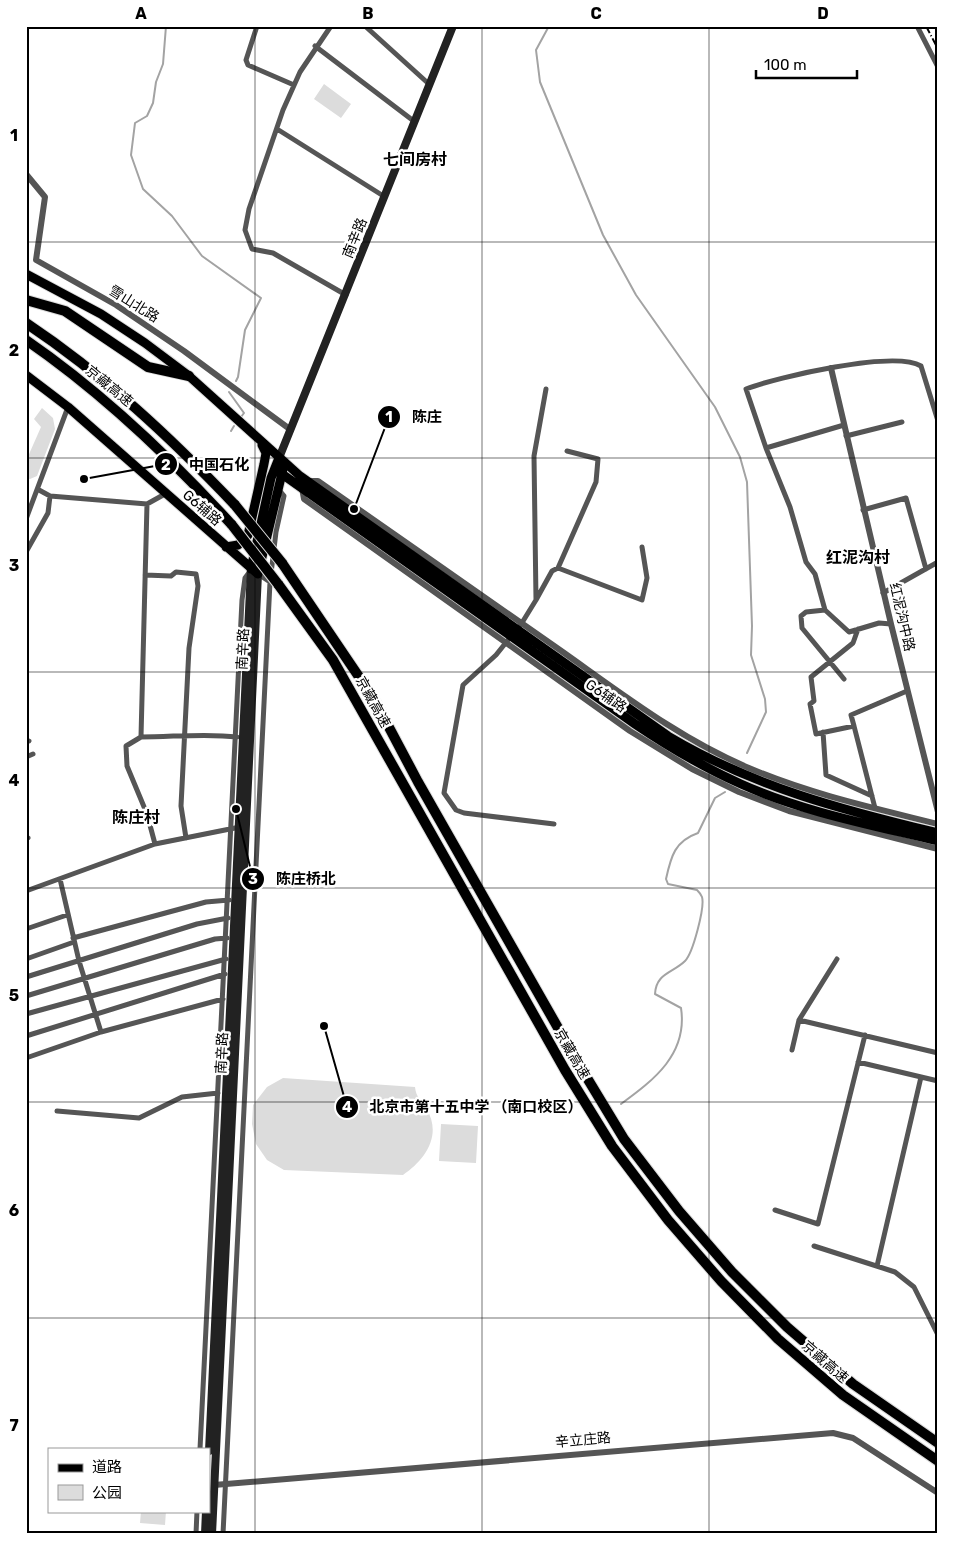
<svg xmlns="http://www.w3.org/2000/svg" width="964" height="1560" font-family="Rubik,'Noto Sans SC',sans-serif">
	<style>
		.green { fill: #dcdcdc }
		.lines { fill: none; stroke-linecap: round; stroke-linejoin: round }
		.stream { stroke: #a3a3a3; stroke-width: 2 }
		.primary-casing { stroke: #dbdbdb; stroke-width: 11 }
		.motorway-casing { stroke: #dbdbdb; stroke-width: 12 }
		.minor { stroke: #555; stroke-width: 5 }
		.tertiary { stroke: #555; stroke-width: 6 }
		.secondary { stroke: #222; stroke-width: 8 }
		.primary { stroke: #000; stroke-width: 9 }
		.motorway { stroke: #000; stroke-width: 10 }
		.rail { stroke: #000; stroke-width: 2; stroke-dasharray: 8 2.5 1 2.5; stroke-linecap: butt }
		.motorway-bridge-casing { stroke: #dbdbdb; stroke-width: 12; stroke-linecap: butt }
		.motorway-bridge { stroke: #000; stroke-width: 10 }
		.grid { fill: none; stroke: #000; stroke-width: 1; stroke-opacity: 0.55 }
		.labels { text-anchor: middle; dominant-baseline: central; stroke-width: 5; stroke-linejoin: round; paint-order: stroke }
		.street-label { font-size: 14px; fill: #000; stroke: #fff }
		.quarter-label { font-size: 16px; font-weight: bold; fill: #000; stroke: #fff }
		.leader { fill: none; stroke: #000; stroke-width: 2 }
		.callout-dot { fill: #000; stroke: #fff; stroke-width: 2 }
		.mark-label { font-size: 15px; text-anchor: middle; font-weight: bold; fill: #fff }
		.callout-label { font-size: 15px; text-anchor: middle; font-weight: bold; fill: #000; stroke: #fff; stroke-width: 5; stroke-linejoin: round; paint-order: stroke }
		.neatline { fill: none; stroke: #000; stroke-width: 2 }
		.grid-label { font-size: 16px; text-anchor: middle; font-weight: bold; fill: #000 }
	</style>
	<rect width="100%" height="100%" fill="#fff"/>
	<path class="green" d="M 324,84 L 351,104 L 341,118 L 314,99 Z
		M 42,408 L 53,418 L 55,429 L 37,476 L 30,479 L 26,478 L 26,461 L 41,427 L 34,419 Z
		M 283,1078 L 415,1087 C 416,1097 421,1100 426,1108 C 443,1135 425,1160 403,1175 L 284,1170 L 267,1160 L 256,1144 L 252,1124 L 253,1105 L 267,1087 Z
		M 441,1124 L 478,1126 L 476,1163 L 439,1161 Z
		M 141,1511 L 166,1511 L 165,1525 L 140,1523 Z"/>
	<g class="lines">
		<path class="stream" d="M 166,26 L 163,64 L 156,82 L 153,103 L 147,116 L 135,123 L 131,155 L 143,189 L 172,216 L 202,256 L 261,298 L 245,330 L 238,377 L 236,381
			M 549,26 L 536,50 L 540,82 L 603,235 L 636,295 L 715,407 L 740,457 L 747,482 L 752,626 L 751,655 L 765,699 L 766,712 L 747,753
			M 229,392 L 244,413 L 241,417
			M 231,431 L 234,426
			M 621,1104 C 654,1080 688,1054 681,1008 L 655,994 C 656,973 673,973 685,961 C 693,953 705,907 702,897 C 701,894 699,892 697,890 L 668,884 L 666,879 C 671,856 675,841 698,833 L 715,798 L 725,792"/>
		<g class="primary-casing">
			<path id="primary" d="M 26,274 L 101,314 L 145,343 L 189,376 L 300,476 L 668,736 C 754,787 842,810 938,833
				M 26,375 L 68,407 L 258,574 L 283,469
				M 279,458 L 282,474 L 635,724 C 669,747 703,767 741,784 C 803,812 872,825 938,841
				M 226,547 L 238,545 L 248,535 L 264,464 L 266,453 L 262,445
				M 251,569 L 271,478 L 279,458"/>
		</g>
		<g class="motorway-casing">
			<path id="motorway" d="M 26,300 L 65,311 L 148,367 L 189,376
				M 26,323 C 104,375 171,438 235,505
				M 26,340 C 103,393 169,456 232,525
				M 282,563 L 374,699 L 418,782 L 578,1063 L 624,1139 L 679,1211 L 732,1272 L 787,1327 L 853,1384 L 938,1443
				M 278,584 L 333,660 L 565,1070 L 612,1146 L 668,1220 L 721,1281 L 778,1339 L 843,1395 L 938,1461"/>
		</g>
		<path class="minor" d="M 257,26 L 246,60 L 248,65 L 294,85
			M 331,26 L 300,72 L 283,110 L 249,209 L 245,230 L 252,249 L 273,253 L 346,295
			M 365,26 L 430,85
			M 917,26 L 938,67
			M 315,46 L 415,122
			M 277,129 L 385,197
			M 844,425 L 766,448 L 790,507 L 806,562 L 815,574 L 825,610 L 849,632 L 879,623 L 891,624
			M 846,436 L 902,422
			M 766,448 L 746,389 C 777,377 894,350 921,366 L 938,421
			M 39,490 L 50,496 L 147,504 L 165,494
			M 147,504 L 141,737 L 126,746 L 127,766 L 147,814 L 155,844
			M 863,510 L 906,498 L 926,569
			M 26,519 L 68,407
			M 26,552 L 48,513 L 50,496
			M 558,568 L 596,482 L 598,459 L 567,451
			M 258,574 L 270,582
			M 145,575 L 171,576 L 176,572 L 196,574 L 198,586 L 189,648 L 181,806 L 186,838
			M 883,593 L 938,562
			M 536,600 L 552,571 L 558,568 L 642,600 L 647,578 L 642,547
			M 825,610 L 806,612 L 801,616 L 802,628 L 844,679
			M 520,626 L 536,600 L 534,456 L 546,389
			M 858,629 L 853,643 L 811,677 L 814,701 L 810,704 L 816,734 L 854,726 L 875,808
			M 508,640 L 496,655 L 463,685 L 444,793 L 456,810 L 464,813 L 554,824
			M 854,726 L 851,715 L 907,691
			M 823,732 L 826,775 L 872,796
			M 141,737 C 173,737 206,733 237,737
			M 26,740 L 29,741
			M 26,757 L 33,754
			M 26,837 L 28,838
			M 60,879 L 79,961 L 101,1032
			M 26,891 L 155,844 L 235,828
			M 26,929 L 67,915
			M 73,938 L 206,902 L 229,900
			M 26,959 L 74,942
			M 26,977 L 197,924 L 228,918
			M 26,996 L 215,939 L 227,938
			M 26,1014 L 226,959
			M 799,1020 L 837,959
			M 26,1036 L 225,974
			M 792,1050 L 799,1020 L 938,1053
			M 26,1058 L 101,1032 L 223,999
			M 858,1062 L 938,1081
			M 57,1111 L 139,1118 L 182,1097 L 218,1093
			M 775,1210 L 818,1224 L 865,1035
			M 814,1246 L 895,1272 L 914,1287 L 938,1335
			M 877,1266 L 921,1077
			M 200,1449 L 242,600 L 245,578 L 251,570
			M 196,1534 L 197,1511
			M 223,1534 L 270,582 L 276,532 L 284,496 L 278,489"/>
		<path class="tertiary" d="M 26,174 L 45,197 L 36,260 L 116,305 L 184,351 L 291,430
			M 831,368 L 891,624 L 938,812
			M 308,481 L 318,481 C 399,537 479,594 560,650 C 621,693 680,739 749,768 C 810,794 874,808 938,824
			M 302,488 L 304,499 L 630,731 L 692,769 L 739,792 L 789,811 L 938,849
			M 214,1485 L 833,1433 L 853,1438 L 938,1493"/>
		<path class="secondary" d="M 279,458 L 453,26
			M 209,1451 L 251,569
			M 205,1534 L 206,1511
			M 212,1534 L 258,574"/>
		<use href="#primary" class="primary"/>
		<use href="#motorway" class="motorway"/>
		<path class="rail" d="M 926,26 L 938,49"/>
		<g class="motorway-bridge-casing">
			<path id="motorway-bridge" d="M 235,505 L 282,563
				M 232,525 L 278,584"/>
		</g>
		<use href="#motorway-bridge" class="motorway-bridge"/>
	</g>
	<path class="grid" d="M 255,26 L 255,1534M 482,26 L 482,1534M 709,26 L 709,1534M 26,242 L 938,242M 26,458 L 938,458M 26,672 L 938,672M 26,888 L 938,888M 26,1102 L 938,1102M 26,1318 L 938,1318"/>
	<g class="labels">
		<g class="street-label">
			<text transform="translate(355 238) rotate(-68)">南辛路</text>
			<text transform="translate(134 304) rotate(32)">雪山北路</text>
			<text transform="translate(109 386) rotate(39)">京藏高速</text>
			<text transform="translate(202 508) rotate(41)">G6辅路</text>
			<text transform="translate(902 617) rotate(77)">红泥沟中路</text>
			<text transform="translate(243 649) rotate(-87)">南辛路</text>
			<text transform="translate(606 696) rotate(35)">G6辅路</text>
			<text transform="translate(373 702) rotate(61)">京藏高速</text>
			<text transform="translate(222 1053) rotate(-87)">南辛路</text>
			<text transform="translate(572 1054) rotate(60)">京藏高速</text>
			<text transform="translate(825 1362) rotate(41)">京藏高速</text>
			<text transform="translate(583 1440) rotate(-5)">辛立庄路</text>
		</g>
		<g class="quarter-label">
			<text x="415" y="159">七间房村</text>
			<text x="858" y="557">红泥沟村</text>
			<text x="136" y="817">陈庄村</text>
		</g>
	</g>
	<path class="leader" d="M354 509L389 417M84 479L166 464M236 809L253 879M324 1026L347 1107"/>
	<g class="callout-dot">
		<circle cx="354" cy="509" r="5"/>
		<circle cx="84" cy="479" r="5"/>
		<circle cx="236" cy="809" r="5"/>
		<circle cx="324" cy="1026" r="5"/>
		<circle cx="389" cy="417" r="12"/>
		<circle cx="166" cy="464" r="12"/>
		<circle cx="253" cy="879" r="12"/>
		<circle cx="347" cy="1107" r="12"/>
	</g>
	<g class="mark-label">
		<text x="389" y="422">1</text>
		<text x="166" y="470">2</text>
		<text x="253" y="884">3</text>
		<text x="347" y="1112">4</text>
	</g>
	<g class="callout-label">
		<text x="427" y="422">陈庄</text>
		<text x="219" y="470">中国石化</text>
		<text x="306" y="884">陈庄桥北</text>
		<text x="476" y="1112">北京市第十五中学 （南口校区）</text>
	</g>
	<rect width="964" height="1560" fill="none" stroke="#ffffff" stroke-width="55"/>
	<rect x="48" y="1448" width="162" height="65" fill="#ffffff" stroke="#999999"/>
	<rect x="58" y="1464" width="25" height="8" fill="#000000" stroke="#999999"/>
	<text x="92" y="1472" font-size="15" fill="#000000">道路</text>
	<rect x="58" y="1485" width="25" height="15" fill="#dcdcdc" stroke="#999999"/>
	<text x="92" y="1498" font-size="15" fill="#000000">公园</text>
	<path d="M756 70v8h101v-8" fill="none" stroke="#000000" stroke-width="2.5"/>
	<text x="764" y="70" font-size="15" fill="#000000" stroke="#ffffff" stroke-width="4" paint-order="stroke">100 m</text>
	<rect x="28" y="28" width="908" height="1504" class="neatline"/>
	<g class="grid-label">
		<text x="141" y="19">A</text>
		<text x="368" y="19">B</text>
		<text x="596" y="19">C</text>
		<text x="823" y="19">D</text>
		<text x="14" y="141">1</text>
		<text x="14" y="356">2</text>
		<text x="14" y="571">3</text>
		<text x="14" y="786">4</text>
		<text x="14" y="1001">5</text>
		<text x="14" y="1216">6</text>
		<text x="14" y="1431">7</text>
	</g>
</svg>
